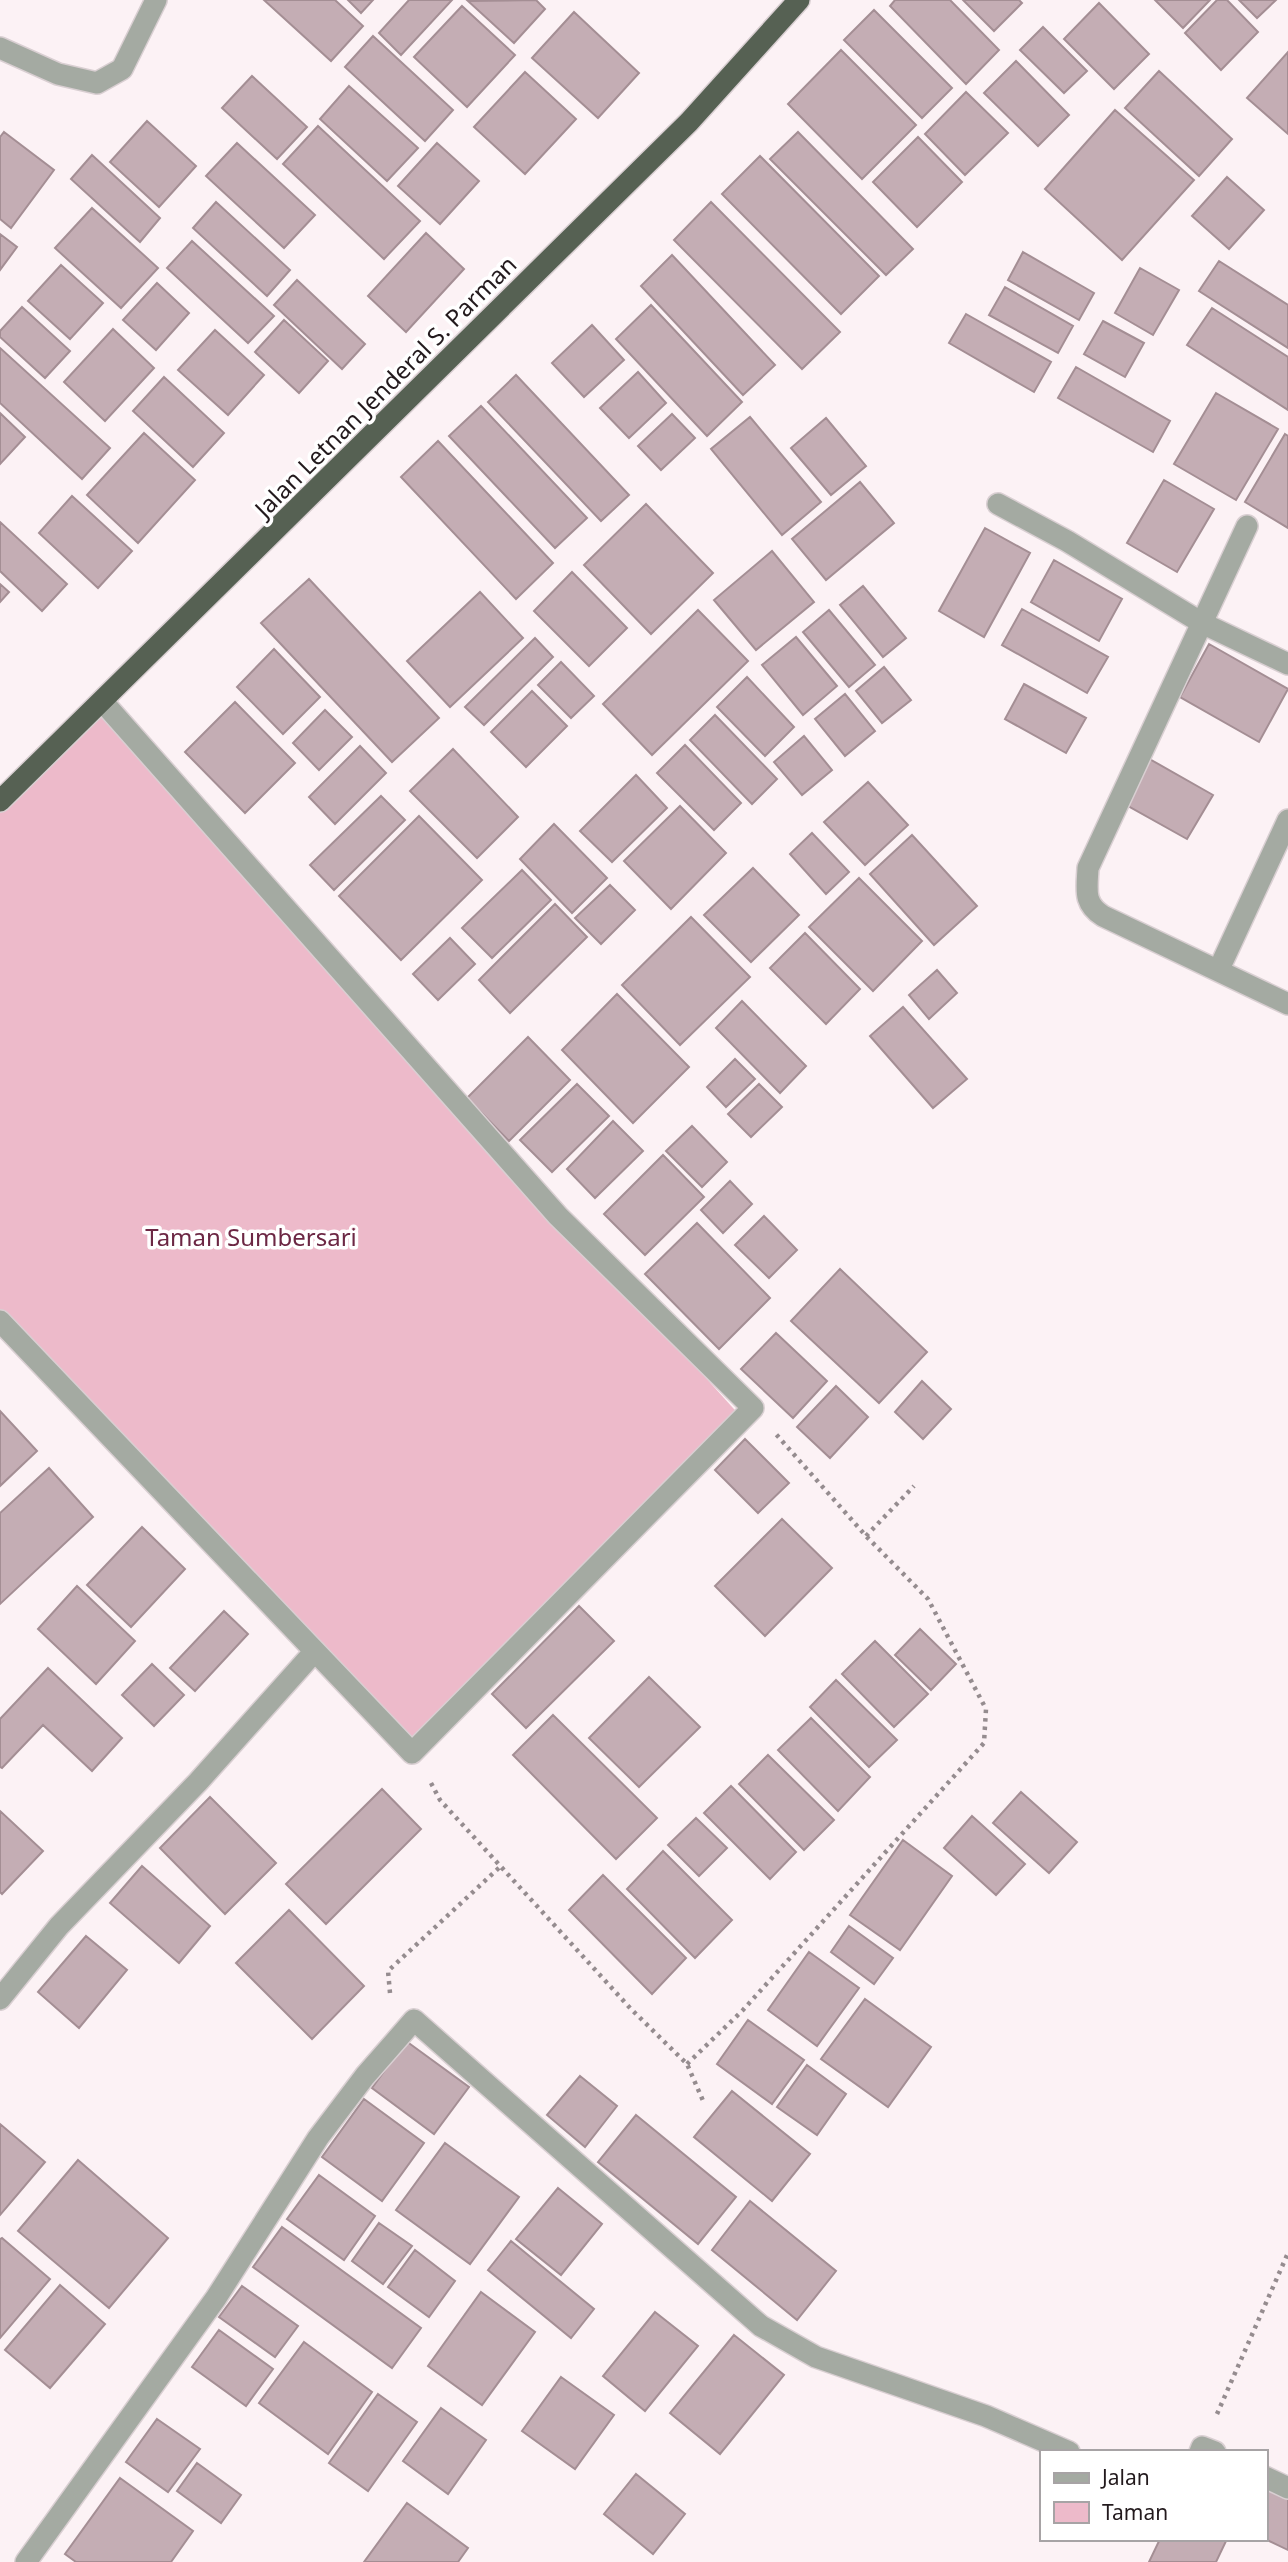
<svg xmlns="http://www.w3.org/2000/svg" width="1288" height="2562" font-family="'Noto Sans',sans-serif">
	<style>
		.green { fill: #edbaca }
		.building { fill: #c4adb4; stroke: #a48e94; stroke-width: 2 }
		.lines { fill: none; stroke-linecap: round; stroke-linejoin: round }
		.minor-casing { stroke: #d9cfd2; stroke-width: 24 }
		.trunk-casing { stroke: #d9cfd2; stroke-width: 24 }
		.path { stroke: #958c8f; stroke-width: 4.5; stroke-dasharray: 3.5 5; stroke-linecap: butt }
		.minor { stroke: #a4aaa2; stroke-width: 21 }
		.trunk { stroke: #566153; stroke-width: 21 }
		.labels { text-anchor: middle; dominant-baseline: central; stroke-width: 7; stroke-linejoin: round; paint-order: stroke }
		.street-label { font-size: 24px; fill: #231a1d; stroke: #fff }
		.park-label { font-size: 24px; fill: #6c2744; stroke: #fff }
	</style>
	<rect width="100%" height="100%" fill="#fcf2f5"/>
	<path class="green" d="M 100,706 L 742,1418 L 411,1759 L 0,1324 L 0,804 Z"/>
	<path class="building" d="M 264,0 L 335,0 L 363,26 L 331,61 Z
		M 348,0 L 373,0 L 361,13 Z
		M 409,0 L 452,0 L 401,55 L 379,33 Z
		M 536,0 L 545,9 L 514,43 L 468,1 Z
		M 895,0 L 950,0 L 999,50 L 966,84 L 890,6 Z
		M 963,0 L 1019,0 L 1022,3 L 994,31 Z
		M 1155,0 L 1210,0 L 1183,28 Z
		M 1217,0 L 1227,0 L 1258,32 L 1221,70 L 1185,33 Z
		M 1239,0 L 1276,0 L 1257,18 Z
		M 1099,3 L 1149,54 L 1114,89 L 1064,39 Z
		M 462,6 L 515,55 L 467,107 L 414,57 Z
		M 874,10 L 952,88 L 922,118 L 844,40 Z
		M 574,12 L 639,73 L 598,118 L 532,58 Z
		M 1043,27 L 1087,71 L 1064,93 L 1020,50 Z
		M 373,36 L 453,110 L 425,141 L 345,67 Z
		M 841,50 L 916,125 L 862,179 L 788,104 Z
		M 1288,52 L 1288,134 L 1247,98 Z
		M 1016,61 L 1069,115 L 1038,146 L 984,93 Z
		M 1159,71 L 1232,139 L 1199,176 L 1125,108 Z
		M 525,72 L 576,119 L 525,174 L 474,127 Z
		M 252,76 L 307,127 L 277,159 L 222,108 Z
		M 349,86 L 418,148 L 387,181 L 320,119 Z
		M 966,92 L 1008,133 L 965,175 L 925,134 Z
		M 1115,110 L 1194,180 L 1122,260 L 1045,189 Z
		M 147,121 L 196,166 L 159,207 L 110,162 Z
		M 318,126 L 420,221 L 384,259 L 283,164 Z
		M 4,132 L 54,170 L 11,228 L 0,219 L 0,137 Z
		M 798,132 L 913,249 L 886,275 L 770,159 Z
		M 918,137 L 962,182 L 917,227 L 873,182 Z
		M 237,143 L 315,215 L 284,248 L 206,176 Z
		M 437,143 L 479,181 L 440,224 L 398,186 Z
		M 92,155 L 160,218 L 140,242 L 71,179 Z
		M 760,156 L 879,276 L 841,314 L 722,194 Z
		M 1227,177 L 1264,210 L 1229,249 L 1192,216 Z
		M 216,202 L 290,270 L 267,296 L 193,228 Z
		M 711,202 L 840,332 L 802,369 L 674,240 Z
		M 92,208 L 158,268 L 121,308 L 55,248 Z
		M 426,233 L 464,269 L 406,332 L 368,296 Z
		M 0,234 L 17,247 L 0,270 Z
		M 192,241 L 274,316 L 248,343 L 167,268 Z
		M 1023,252 L 1094,293 L 1079,320 L 1008,280 Z
		M 672,255 L 775,365 L 743,395 L 641,286 Z
		M 1219,261 L 1288,305 L 1288,348 L 1199,291 Z
		M 61,265 L 103,303 L 70,339 L 28,301 Z
		M 1140,268 L 1179,290 L 1153,335 L 1115,313 Z
		M 297,280 L 365,344 L 342,369 L 274,305 Z
		M 157,283 L 189,313 L 156,350 L 123,320 Z
		M 1005,287 L 1073,326 L 1058,353 L 989,315 Z
		M 651,305 L 742,402 L 707,436 L 616,339 Z
		M 22,307 L 70,351 L 45,378 L 0,337 L 0,331 Z
		M 1212,308 L 1288,357 L 1288,410 L 1187,345 Z
		M 966,314 L 1051,362 L 1034,392 L 949,343 Z
		M 284,320 L 328,361 L 299,393 L 255,352 Z
		M 1103,321 L 1144,343 L 1125,377 L 1084,354 Z
		M 592,325 L 624,360 L 584,397 L 552,363 Z
		M 113,329 L 154,368 L 105,421 L 64,382 Z
		M 215,330 L 264,375 L 228,415 L 178,370 Z
		M 0,348 L 110,448 L 82,479 L 0,403 Z
		M 1076,367 L 1170,421 L 1153,452 L 1058,398 Z
		M 638,372 L 666,403 L 629,438 L 600,408 Z
		M 516,375 L 629,495 L 601,521 L 488,402 Z
		M 164,377 L 224,433 L 193,467 L 133,411 Z
		M 1216,393 L 1278,429 L 1236,500 L 1174,464 Z
		M 481,406 L 587,518 L 555,548 L 449,436 Z
		M 0,413 L 25,437 L 0,464 Z
		M 672,414 L 695,438 L 661,470 L 638,446 Z
		M 750,417 L 821,502 L 782,535 L 711,449 Z
		M 826,418 L 866,466 L 831,495 L 791,448 Z
		M 144,433 L 195,480 L 138,543 L 87,495 Z
		M 1285,434 L 1288,436 L 1288,528 L 1245,502 Z
		M 438,441 L 553,563 L 516,599 L 401,477 Z
		M 1164,480 L 1214,509 L 1177,572 L 1127,543 Z
		M 860,482 L 894,523 L 826,580 L 792,539 Z
		M 72,496 L 132,551 L 98,588 L 39,533 Z
		M 646,504 L 713,573 L 651,634 L 584,565 Z
		M 0,522 L 67,584 L 42,611 L 0,571 Z
		M 985,528 L 1030,553 L 984,637 L 939,611 Z
		M 772,551 L 814,602 L 756,650 L 714,600 Z
		M 1054,560 L 1122,599 L 1099,641 L 1031,602 Z
		M 572,572 L 627,628 L 589,666 L 534,611 Z
		M 309,579 L 439,718 L 392,762 L 261,623 Z
		M 0,584 L 9,592 L 0,602 Z
		M 863,586 L 906,638 L 883,657 L 840,605 Z
		M 480,592 L 523,638 L 450,707 L 407,661 Z
		M 1022,609 L 1108,657 L 1087,693 L 1002,645 Z
		M 698,610 L 748,661 L 652,755 L 603,704 Z
		M 829,610 L 875,665 L 849,687 L 803,632 Z
		M 796,637 L 837,686 L 803,715 L 762,665 Z
		M 535,638 L 553,657 L 484,725 L 465,707 Z
		M 1209,644 L 1288,689 L 1259,742 L 1180,697 Z
		M 274,649 L 320,697 L 283,734 L 237,687 Z
		M 561,662 L 594,696 L 571,718 L 538,685 Z
		M 884,667 L 911,700 L 882,723 L 856,691 Z
		M 747,677 L 794,727 L 765,756 L 717,707 Z
		M 1024,684 L 1086,718 L 1066,753 L 1005,719 Z
		M 532,691 L 567,726 L 526,767 L 491,732 Z
		M 845,694 L 875,731 L 845,756 L 815,719 Z
		M 235,702 L 295,763 L 245,813 L 185,752 Z
		M 325,710 L 352,737 L 319,770 L 293,743 Z
		M 715,715 L 777,779 L 752,804 L 690,740 Z
		M 804,736 L 832,770 L 802,795 L 774,762 Z
		M 685,745 L 741,803 L 714,830 L 657,773 Z
		M 360,746 L 386,773 L 335,824 L 309,797 Z
		M 453,749 L 518,817 L 477,858 L 410,791 Z
		M 1146,757 L 1213,795 L 1187,839 L 1121,802 Z
		M 636,775 L 667,808 L 612,862 L 580,831 Z
		M 868,782 L 908,825 L 865,865 L 824,822 Z
		M 381,796 L 405,820 L 334,890 L 310,865 Z
		M 680,806 L 726,853 L 671,909 L 624,861 Z
		M 419,816 L 482,880 L 401,960 L 339,896 Z
		M 554,824 L 607,878 L 572,913 L 520,859 Z
		M 812,833 L 849,872 L 826,894 L 790,854 Z
		M 912,835 L 977,906 L 934,945 L 870,874 Z
		M 753,868 L 799,915 L 751,962 L 704,915 Z
		M 522,870 L 551,900 L 492,958 L 462,928 Z
		M 859,878 L 922,941 L 873,991 L 809,927 Z
		M 610,885 L 635,910 L 601,944 L 575,918 Z
		M 555,904 L 587,937 L 510,1013 L 479,980 Z
		M 691,917 L 750,977 L 680,1045 L 622,985 Z
		M 805,933 L 860,989 L 826,1024 L 770,968 Z
		M 450,938 L 475,964 L 438,1000 L 413,974 Z
		M 937,970 L 957,993 L 929,1019 L 909,995 Z
		M 617,994 L 689,1067 L 633,1123 L 562,1050 Z
		M 742,1001 L 806,1066 L 780,1093 L 716,1028 Z
		M 903,1007 L 967,1079 L 933,1108 L 870,1036 Z
		M 528,1037 L 570,1080 L 509,1141 L 467,1098 Z
		M 735,1059 L 755,1079 L 726,1107 L 707,1087 Z
		M 577,1084 L 609,1116 L 552,1172 L 520,1140 Z
		M 759,1084 L 782,1107 L 751,1137 L 728,1114 Z
		M 613,1121 L 643,1151 L 595,1198 L 567,1169 Z
		M 692,1126 L 727,1162 L 702,1187 L 666,1151 Z
		M 663,1155 L 704,1197 L 645,1255 L 604,1214 Z
		M 730,1181 L 752,1204 L 723,1233 L 701,1210 Z
		M 764,1216 L 797,1250 L 769,1278 L 735,1245 Z
		M 697,1223 L 770,1298 L 719,1349 L 645,1274 Z
		M 840,1269 L 927,1352 L 879,1403 L 791,1321 Z
		M 776,1333 L 827,1381 L 793,1418 L 741,1369 Z
		M 922,1381 L 951,1409 L 923,1439 L 895,1412 Z
		M 836,1386 L 868,1417 L 830,1458 L 797,1427 Z
		M 0,1411 L 37,1451 L 0,1486 Z
		M 745,1439 L 789,1483 L 758,1513 L 715,1470 Z
		M 49,1468 L 93,1517 L 0,1604 L 0,1513 Z
		M 782,1519 L 832,1568 L 765,1636 L 715,1586 Z
		M 142,1527 L 185,1569 L 131,1627 L 87,1585 Z
		M 77,1586 L 135,1641 L 96,1684 L 38,1629 Z
		M 579,1606 L 614,1641 L 526,1728 L 492,1694 Z
		M 224,1611 L 248,1634 L 195,1691 L 170,1668 Z
		M 920,1629 L 956,1664 L 931,1690 L 895,1655 Z
		M 875,1641 L 928,1694 L 894,1727 L 842,1674 Z
		M 152,1664 L 184,1695 L 154,1726 L 122,1695 Z
		M 48,1668 L 122,1738 L 92,1771 L 43,1725 L 2,1768 L 0,1767 L 0,1719 Z
		M 649,1677 L 700,1727 L 639,1787 L 589,1738 Z
		M 836,1680 L 897,1740 L 869,1767 L 810,1707 Z
		M 553,1715 L 657,1818 L 616,1859 L 513,1755 Z
		M 811,1718 L 870,1777 L 838,1811 L 778,1750 Z
		M 768,1755 L 834,1820 L 804,1850 L 739,1784 Z
		M 731,1786 L 796,1852 L 770,1879 L 704,1813 Z
		M 382,1789 L 421,1829 L 326,1924 L 286,1884 Z
		M 1021,1792 L 1077,1842 L 1049,1873 L 993,1823 Z
		M 210,1797 L 276,1863 L 225,1914 L 160,1848 Z
		M 0,1811 L 43,1851 L 2,1894 L 0,1892 Z
		M 972,1816 L 1025,1864 L 996,1895 L 944,1848 Z
		M 696,1818 L 727,1848 L 699,1876 L 668,1845 Z
		M 903,1840 L 952,1876 L 900,1950 L 850,1915 Z
		M 663,1851 L 732,1920 L 695,1958 L 627,1889 Z
		M 142,1866 L 210,1926 L 179,1963 L 110,1903 Z
		M 603,1875 L 686,1958 L 652,1994 L 569,1910 Z
		M 289,1910 L 364,1986 L 312,2039 L 236,1963 Z
		M 849,1926 L 893,1958 L 874,1984 L 831,1952 Z
		M 86,1936 L 127,1970 L 79,2028 L 38,1992 Z
		M 809,1952 L 859,1988 L 817,2046 L 768,2010 Z
		M 865,1999 L 931,2047 L 888,2107 L 821,2059 Z
		M 748,2020 L 804,2060 L 772,2104 L 717,2064 Z
		M 406,2041 L 469,2087 L 434,2134 L 372,2088 Z
		M 807,2065 L 846,2094 L 817,2135 L 777,2107 Z
		M 580,2076 L 617,2106 L 585,2147 L 547,2115 Z
		M 732,2091 L 810,2154 L 772,2201 L 694,2137 Z
		M 364,2099 L 424,2143 L 382,2201 L 322,2157 Z
		M 636,2115 L 736,2197 L 698,2244 L 598,2162 Z
		M 0,2124 L 45,2162 L 0,2215 Z
		M 445,2143 L 519,2197 L 470,2264 L 396,2210 Z
		M 78,2160 L 168,2238 L 109,2308 L 18,2231 Z
		M 319,2175 L 375,2216 L 344,2260 L 287,2219 Z
		M 558,2188 L 602,2224 L 561,2275 L 516,2239 Z
		M 750,2201 L 836,2271 L 797,2320 L 712,2250 Z
		M 379,2223 L 412,2246 L 383,2284 L 352,2261 Z
		M 282,2227 L 421,2328 L 392,2368 L 253,2267 Z
		M 2,2238 L 50,2279 L 0,2338 L 0,2239 Z
		M 511,2241 L 594,2309 L 571,2338 L 488,2270 Z
		M 415,2250 L 455,2281 L 429,2317 L 388,2287 Z
		M 60,2285 L 105,2324 L 50,2388 L 5,2350 Z
		M 242,2286 L 298,2326 L 275,2357 L 219,2317 Z
		M 481,2292 L 535,2332 L 482,2405 L 428,2366 Z
		M 655,2312 L 698,2346 L 645,2411 L 603,2376 Z
		M 219,2330 L 273,2369 L 246,2406 L 192,2367 Z
		M 734,2335 L 784,2375 L 720,2454 L 670,2413 Z
		M 304,2342 L 372,2392 L 328,2454 L 259,2403 Z
		M 561,2377 L 614,2415 L 575,2469 L 522,2431 Z
		M 378,2394 L 417,2422 L 368,2491 L 329,2463 Z
		M 441,2408 L 486,2440 L 448,2494 L 403,2461 Z
		M 157,2419 L 200,2449 L 168,2492 L 126,2462 Z
		M 197,2463 L 241,2495 L 221,2523 L 177,2491 Z
		M 636,2474 L 685,2514 L 653,2554 L 604,2514 Z
		M 120,2478 L 193,2531 L 171,2562 L 76,2562 L 65,2554 Z
		M 1265,2486 L 1288,2497 L 1288,2550 L 1265,2539 Z
		M 407,2503 L 468,2548 L 458,2562 L 364,2562 Z
		M 1160,2539 L 1227,2539 L 1216,2562 L 1149,2562 Z"/>
	<g class="lines">
		<g class="minor-casing">
			<path id="minor" d="M 0,48 L 58,74 L 97,83 L 122,69 L 156,0
				M 998,504 L 1067,541 L 1202,623 L 1288,664
				M 1247,526 L 1088,868 C 1087,890 1083,903 1103,916 L 1288,1004
				M 1219,969 L 1288,820
				M 0,1321 L 412,1753 L 753,1408 L 558,1216 L 103,702
				M 0,1999 L 59,1926 L 198,1782 L 315,1651
				M 1200,2452 L 1202,2447 L 1215,2452
				M 1265,2477 L 1288,2488
				M 26,2562 L 216,2298 L 318,2138 L 365,2076 L 414,2020 L 761,2326 L 816,2357 L 986,2416 L 1069,2452"/>
		</g>
		<g class="trunk-casing">
			<path id="trunk" d="M 0,801 L 689,122 L 799,0"/>
		</g>
		<path class="path" d="M 866,1536 L 914,1486
			M 431,1783 L 440,1800 L 631,2009 L 687,2064 L 704,2103
			M 390,1993 L 388,1971 L 502,1865
			M 687,2064 L 743,2010 L 984,1743 L 986,1709 L 928,1599 L 866,1536 L 775,1433
			M 1217,2414 L 1288,2253"/>
		<use href="#minor" class="minor"/>
		<use href="#trunk" class="trunk"/>
	</g>
	<g class="labels">
		<g class="street-label">
			<text transform="translate(385 386) rotate(-45)">Jalan Letnan Jenderal S. Parman</text>
		</g>
		<g class="park-label">
			<text x="251" y="1236">Taman Sumbersari</text>
		</g>
	</g>
	<rect x="1040" y="2450" width="228" height="91" fill="#ffffff" stroke="#a7a3a5" stroke-width="2"/>
	<rect x="1054" y="2473" width="35" height="10" fill="#a4aaa2" stroke="#a7a3a5" stroke-width="2"/>
	<text x="1102" y="2485" font-size="21" fill="#231a1d">Jalan</text>
	<rect x="1054" y="2502" width="35" height="21" fill="#edbaca" stroke="#a7a3a5" stroke-width="2"/>
	<text x="1102" y="2520" font-size="21" fill="#231a1d">Taman</text>
</svg>
